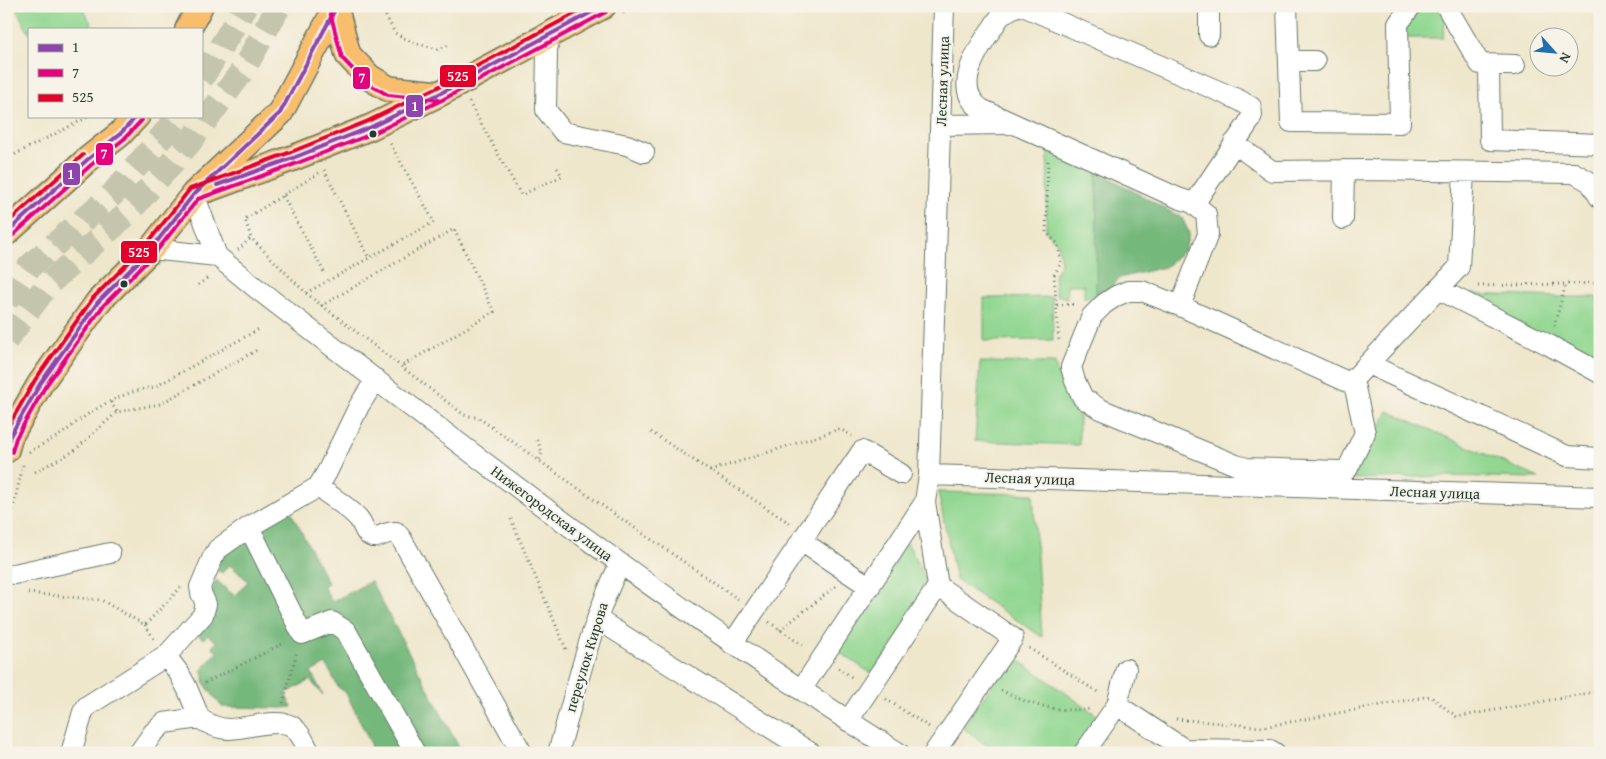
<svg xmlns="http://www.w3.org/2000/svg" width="1606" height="759" font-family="'Gentium Book Plus',serif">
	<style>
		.green { fill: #91d791; stroke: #588a62 }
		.forest { fill: #74b87b; stroke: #4a7a58 }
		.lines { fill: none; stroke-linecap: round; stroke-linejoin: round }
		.major-tunnel { stroke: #c5c5ae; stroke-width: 25; stroke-dasharray: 25 12; stroke-linecap: butt }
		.minor-casing { stroke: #687869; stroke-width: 22 }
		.major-casing { stroke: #687869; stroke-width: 28 }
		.path { stroke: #687869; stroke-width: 3; stroke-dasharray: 1 4; stroke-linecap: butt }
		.minor { stroke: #fff; stroke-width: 20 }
		.major { stroke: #f9be6d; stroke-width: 25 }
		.bus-1-casing { stroke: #f7f3e8; stroke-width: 8 }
		.bus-2-casing { stroke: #f7f3e8; stroke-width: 8 }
		.bus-3-casing { stroke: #f7f3e8; stroke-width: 8 }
		.bus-1 { stroke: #8e44ad; stroke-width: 4 }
		.bus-2 { stroke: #e5007d; stroke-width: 4 }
		.bus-3 { stroke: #e4002b; stroke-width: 4 }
		.bus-dot { fill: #1f3d34; stroke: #f7f3e8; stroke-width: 2 }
		.labels { text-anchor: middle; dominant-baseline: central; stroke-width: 4; stroke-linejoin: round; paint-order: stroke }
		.street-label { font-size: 15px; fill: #1f3d34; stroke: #f7f3e8 }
		.line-badge { stroke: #f7f3e8; stroke-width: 2 }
		.badge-label { font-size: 14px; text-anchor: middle; font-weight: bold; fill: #fff }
	</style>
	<rect width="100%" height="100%" fill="#f7f3e8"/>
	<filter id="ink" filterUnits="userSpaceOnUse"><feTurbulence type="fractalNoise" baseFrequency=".02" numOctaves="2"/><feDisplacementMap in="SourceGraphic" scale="10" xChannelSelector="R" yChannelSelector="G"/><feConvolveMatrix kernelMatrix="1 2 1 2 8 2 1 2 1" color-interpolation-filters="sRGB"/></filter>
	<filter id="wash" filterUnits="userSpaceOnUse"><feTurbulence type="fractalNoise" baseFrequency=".0096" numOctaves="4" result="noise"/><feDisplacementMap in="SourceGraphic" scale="20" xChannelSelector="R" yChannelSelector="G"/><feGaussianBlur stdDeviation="1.12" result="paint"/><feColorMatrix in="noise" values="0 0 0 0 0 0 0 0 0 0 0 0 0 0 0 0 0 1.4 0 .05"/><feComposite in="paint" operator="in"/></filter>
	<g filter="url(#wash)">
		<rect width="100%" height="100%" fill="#efe7cc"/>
		<path class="green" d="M 15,6 L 82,6 L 94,29 L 29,29 L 29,34 Z
			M 1416,6 L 1442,6 L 1446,13 L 1443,38 L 1404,38 L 1403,25 Z
			M 1048,147 L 1097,171 L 1097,260 L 1100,295 L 1084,298 L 1084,285 L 1067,285 L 1067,298 L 1056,295 L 1054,275 L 1061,263 L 1058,244 L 1046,232 Z
			M 1471,294 L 1562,297 L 1596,297 L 1600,307 L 1600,355 L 1553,333 L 1549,345 L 1463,302 Z
			M 1052,297 L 1053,340 L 984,341 L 984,298 Z
			M 980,362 L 1055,363 L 1057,372 L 1079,415 L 1079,445 L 975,441 Z
			M 1388,411 L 1539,478 L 1444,476 L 1353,479 Z
			M 938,492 L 1033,494 L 1042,637 L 956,580 Z
			M 907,542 L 930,588 L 873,675 L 835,649 Z
			M 1013,656 L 1098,716 L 1072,753 L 997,753 L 962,727 Z"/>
		<path class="forest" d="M 1097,171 L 1182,218 L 1189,233 L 1185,250 L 1165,267 L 1119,278 L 1105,297 L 1096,294 Z
			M 287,504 L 328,583 L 323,586 L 332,602 L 371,581 L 462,753 L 368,753 L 371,744 L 346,693 L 338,687 L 326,664 L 311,672 L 323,695 L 310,680 L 285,694 L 292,707 L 282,708 L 222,707 L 204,683 L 204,673 L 201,671 L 217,652 L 212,647 L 217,642 L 208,635 L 203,639 L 199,636 L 216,580 L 235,596 L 248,581 L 230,565 L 222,573 L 217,570 L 223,545 Z"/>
	</g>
	<g filter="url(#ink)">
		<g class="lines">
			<path class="major-tunnel" d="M 201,79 L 246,6
				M 6,301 L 29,267 L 112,195 L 167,131 L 177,116
				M 6,340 L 48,284 L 127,214 L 189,143 L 243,70 L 279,6"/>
			<g class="minor-casing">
				<path id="minor" d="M 944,6 L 929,475 L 1600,497
					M 1016,6 C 1012,9 1006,11 1003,14 C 998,18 995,25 991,30 C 976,52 952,89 981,109 L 1178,198 L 1193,203 L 1196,201 L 1249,122 L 1252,115 L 1251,107 L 1239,100 L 1023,6
					M 1209,6 L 1209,35
					M 1287,6 L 1291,122 L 1400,123 L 1398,24 L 1411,6
					M 1446,6 L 1480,64 L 1515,65
					M 551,34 L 547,49 L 546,110 L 563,132 L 627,145 L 644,152
					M 1289,61 L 1315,61
					M 1489,65 L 1490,140 L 1600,144
					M 940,125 L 1007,124
					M 1234,143 L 1272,171 L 1365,170 L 1574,173 L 1590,182 L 1600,198
					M 194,194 L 217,256 L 256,288 C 466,449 674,612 899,753
					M 1193,203 L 1206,214 L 1208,234 L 1180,306 L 1142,291 L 1128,291 L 1116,296 L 1104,304 L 1092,316 L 1071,367 L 1075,381 L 1083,398 L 1100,409 L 1236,465 L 1247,468 L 1339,471 L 1339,489
					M 1343,219 L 1344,170
					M 151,249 L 217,256
					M 1438,289 L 1549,345 L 1600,373
					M 1180,306 L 1350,383 L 1355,388 L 1365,433 L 1348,468 L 1345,471 L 1339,471
					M 1368,364 L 1567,456 L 1600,458
					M 376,379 L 359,406 L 327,472 L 318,487 L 249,527 L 302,634 L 332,622 L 346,631 L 415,753
					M 1350,383 L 1459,267 L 1464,172
					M 318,487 C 329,495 350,508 359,519 C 364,525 364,535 373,537 C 381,538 386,531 396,532 L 401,538 L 522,753
					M 801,541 L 870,587
					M 14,574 L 110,553
					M 597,619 L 811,753
					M 732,644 L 862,451 L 901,474
					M 166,656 L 203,615 L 206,604 L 201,593 L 200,587 L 212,559 L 218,549 L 249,527
					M 801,690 L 925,502 L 929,475
					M 1117,705 L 1184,749 L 1181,753
					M 848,721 L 938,586 L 925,502
					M 1184,749 L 1270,750 L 1275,753
					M 71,753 L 83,712 L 87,706 L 166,656 L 179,673 L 187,688 L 200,719 C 209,724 218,729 229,729 C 244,729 281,717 293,727 C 301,733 305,744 310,753
					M 139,753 L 153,733 L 164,723 L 199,718
					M 558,753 C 576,691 591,621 620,564
					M 934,753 L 1013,638 L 938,586
					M 1084,753 L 1117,705 L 1126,669"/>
			</g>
			<g class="major-casing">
				<path id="major" d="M 335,6 L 348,55 L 369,77 L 389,89 L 439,94
					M 188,29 L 200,6
					M 208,189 L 293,158 L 371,127 L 439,94 L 603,6
					M 6,233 L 87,160 L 120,134 L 137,116
					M 6,450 L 10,436 L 40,384 L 98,302 L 151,249 L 194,194 L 280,113 L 337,6"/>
			</g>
			<path class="path" d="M 384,6 L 386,16 L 395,33 L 413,43 L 438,49 L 449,45
				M 623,13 L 639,6
				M 469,102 L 521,195 L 562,176 L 557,168
				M 6,159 L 90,116
				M 1048,161 L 1046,232 L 1058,244 L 1061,263 L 1054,275 L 1059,342
				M 324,170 L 369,258
				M 319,173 L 245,219 L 251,238 L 306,293 L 464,415 L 479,418 L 610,511 L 738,599
				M 283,196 L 324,272
				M 238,250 L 251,238
				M 198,285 L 210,276
				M 1478,286 L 1600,283
				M 306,293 L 434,222 L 389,141
				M 1057,305 L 1076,304
				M 321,306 L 454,229 L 494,312 L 400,367
				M 1554,326 L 1566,284
				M 111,402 L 117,412
				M 651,432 L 791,524
				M 537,440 L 542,452 L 539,461
				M 29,452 C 40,445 52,440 63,433 C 69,429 75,423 81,419 C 102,404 129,390 155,387 L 259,329
				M 710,471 L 840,429 L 852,436
				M 35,472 L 74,451 L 117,412 L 160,404 L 257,350
				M 511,519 L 566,649
				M 6,539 L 23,465
				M 28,593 L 101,600 L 145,625 L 181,587
				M 769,622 L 805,647
				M 145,625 L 154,639
				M 780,630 L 836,586
				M 1029,648 L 1099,693
				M 838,668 L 853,678
				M 205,683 L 284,643
				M 1001,690 C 1033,707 1056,712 1091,709
				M 886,699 L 929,727
				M 283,703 L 297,651
				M 1176,719 L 1263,727 L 1430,696 L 1457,717 L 1600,691
				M 962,748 L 969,753"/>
			<use href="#minor" class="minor"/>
			<use href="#major" class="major"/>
			<g class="bus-1-casing">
				<path id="bus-1" d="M 217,185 L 293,158 L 371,127 L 439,94 L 603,6
					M 6,233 L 87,160 L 120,134 L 137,116
					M 6,449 L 10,436 L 40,384 L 98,302 L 151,249 L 194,194 L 280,113 L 337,6"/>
			</g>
			<g class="bus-2-casing">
				<path id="bus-2" d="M 330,6 L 330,12 L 342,58 L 365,82 L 388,95 L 438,100
					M 10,238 L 91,165 L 124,139 L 142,120
					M 12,452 L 16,438 L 45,387 L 103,306 L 155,253 L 198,199 L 295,164 L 374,133 L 442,100 L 606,12"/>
			</g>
			<g class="bus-3-casing">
				<path id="bus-3" d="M 6,224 L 83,155
					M 6,430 L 35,380 L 93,298 L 146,245 L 190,189 L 291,152 L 368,121 L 436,88 L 589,6"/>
			</g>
			<use href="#bus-1" class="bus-1"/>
			<use href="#bus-2" class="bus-2"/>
			<use href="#bus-3" class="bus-3"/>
		</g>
	</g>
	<g class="bus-dot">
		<circle cx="373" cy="134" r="4.5"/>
		<circle cx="124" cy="284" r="4.5"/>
	</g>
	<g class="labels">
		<g class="street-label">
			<text transform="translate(942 81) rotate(-88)">Лесная улица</text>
			<text transform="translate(1030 478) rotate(2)">Лесная улица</text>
			<text transform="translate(1435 492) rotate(2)">Лесная улица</text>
			<text transform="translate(552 513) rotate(37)">Нижегородская улица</text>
			<text transform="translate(586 657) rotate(-73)">переулок Кирова</text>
		</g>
	</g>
	<g class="line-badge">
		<rect x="439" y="64" width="38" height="24" rx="5" fill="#e4002b"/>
		<rect x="352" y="66" width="19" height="24" rx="5" fill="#e5007d"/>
		<rect x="405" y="94" width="19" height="24" rx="5" fill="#8e44ad"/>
		<rect x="95" y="142" width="19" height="24" rx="5" fill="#e5007d"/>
		<rect x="62" y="162" width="19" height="24" rx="5" fill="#8e44ad"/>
		<rect x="120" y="240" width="38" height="24" rx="5" fill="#e4002b"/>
	</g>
	<g class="badge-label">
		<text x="458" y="81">525</text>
		<text x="362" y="83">7</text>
		<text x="415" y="111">1</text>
		<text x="104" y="159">7</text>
		<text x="71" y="179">1</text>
		<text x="139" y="257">525</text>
	</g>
	<rect width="1606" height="759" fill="none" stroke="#f7f3e8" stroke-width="25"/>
	<rect x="28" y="28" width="175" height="90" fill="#f7f3e8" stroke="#a1aaa0"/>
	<rect x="38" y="44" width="25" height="8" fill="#8e44ad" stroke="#a1aaa0"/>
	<text x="72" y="52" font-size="15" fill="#1f3d34">1</text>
	<rect x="38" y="69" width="25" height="8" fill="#e5007d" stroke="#a1aaa0"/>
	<text x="72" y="78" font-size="15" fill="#1f3d34">7</text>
	<rect x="38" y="94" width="25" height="8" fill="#e4002b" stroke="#a1aaa0"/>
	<text x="72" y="102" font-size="15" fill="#1f3d34">525</text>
	<g transform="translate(1554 52) rotate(117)"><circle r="24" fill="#f7f3e8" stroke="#a1aaa0"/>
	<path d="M0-4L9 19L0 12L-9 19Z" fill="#1f6fb2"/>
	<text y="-8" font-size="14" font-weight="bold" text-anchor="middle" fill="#1f3d34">N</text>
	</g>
</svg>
